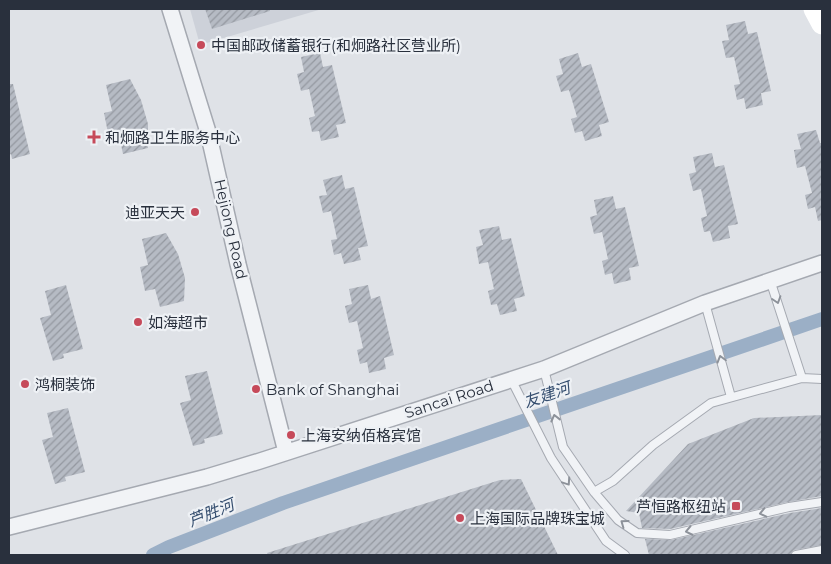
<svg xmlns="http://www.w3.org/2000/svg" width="831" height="564" font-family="Montserrat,'Noto Sans SC',sans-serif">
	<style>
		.built { fill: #cdd1d9 }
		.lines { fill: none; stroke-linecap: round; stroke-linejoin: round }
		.canal { stroke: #9bafc6; stroke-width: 14 }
		.building { fill: url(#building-hatch) }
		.service-casing { stroke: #a5a9b1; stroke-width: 10 }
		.minor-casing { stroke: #a5a9b1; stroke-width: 18 }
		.service { stroke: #f1f3f6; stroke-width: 8 }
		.minor { stroke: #f1f3f6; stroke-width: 15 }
		.secondary { stroke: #fff; stroke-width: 21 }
		.oneway { stroke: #8d929a }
		.poi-dot { fill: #c64a5a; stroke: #eef1f5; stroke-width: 2 }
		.labels { text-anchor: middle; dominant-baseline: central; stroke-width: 4.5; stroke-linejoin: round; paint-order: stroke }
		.poi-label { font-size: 15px; fill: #29303d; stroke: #eef1f5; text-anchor: start }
		.street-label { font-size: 15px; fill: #29303d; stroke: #eef1f5 }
		.water-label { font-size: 16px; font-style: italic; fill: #354e6f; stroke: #eef1f5 }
	</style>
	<defs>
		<pattern id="building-hatch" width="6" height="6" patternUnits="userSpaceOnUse" patternTransform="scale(1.25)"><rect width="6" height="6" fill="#b6bbc4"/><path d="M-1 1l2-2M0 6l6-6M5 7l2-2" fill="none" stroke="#9498a0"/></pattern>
	</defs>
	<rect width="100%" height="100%" fill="#dfe2e7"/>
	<path class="built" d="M 190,9 L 322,9 L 200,45 Z"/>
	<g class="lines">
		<path class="canal" d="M 153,555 L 169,547 L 283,503 L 822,319"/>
	</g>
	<path class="building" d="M 205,9 L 270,9 L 270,11 L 212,29 Z
		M 745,21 L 748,34 L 757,32 L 771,91 L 761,93 L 763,105 L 746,109 L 744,98 L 737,100 L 734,85 L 740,84 L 734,57 L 726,58 L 722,41 L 729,40 L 726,25 Z
		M 320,53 L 323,67 L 332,65 L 346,123 L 336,125 L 339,137 L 321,141 L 319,131 L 312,132 L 309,118 L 315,116 L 309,89 L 301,91 L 297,74 L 304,72 L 301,57 Z
		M 578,53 L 582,67 L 591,64 L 609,122 L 599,125 L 602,136 L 585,141 L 582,131 L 575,133 L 571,119 L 577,117 L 569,90 L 561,92 L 556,76 L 563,74 L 559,59 Z
		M 130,79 L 141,100 L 148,124 L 148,148 L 123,154 L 119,135 L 109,138 L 104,113 L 112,111 L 106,85 Z
		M 9,84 L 13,84 L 30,154 L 12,159 L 11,154 L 9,155 Z
		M 816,130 L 820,143 L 822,143 L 822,220 L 818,221 L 815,207 L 808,209 L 805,195 L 812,193 L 805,166 L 797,168 L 794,150 L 801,149 L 797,134 Z
		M 712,153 L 715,167 L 724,165 L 738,224 L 728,226 L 730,238 L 713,242 L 710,231 L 704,232 L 701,218 L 707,216 L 701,189 L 693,191 L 689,174 L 696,172 L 693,157 Z
		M 342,175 L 345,189 L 354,187 L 368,246 L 358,248 L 361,260 L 344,264 L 341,253 L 334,255 L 331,240 L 337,239 L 331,211 L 323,213 L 319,196 L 327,195 L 323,180 Z
		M 613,196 L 616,209 L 625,207 L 639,266 L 629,268 L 631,280 L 614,284 L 612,273 L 605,275 L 602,261 L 608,259 L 602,232 L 594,234 L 590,217 L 597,215 L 594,200 Z
		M 499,226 L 502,240 L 511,238 L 525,296 L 514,299 L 517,311 L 500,315 L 497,304 L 491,305 L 488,291 L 494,289 L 488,262 L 479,264 L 476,247 L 483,245 L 479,230 Z
		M 166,233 L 178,254 L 185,278 L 184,301 L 160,307 L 155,289 L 145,291 L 140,267 L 148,265 L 142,239 Z
		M 66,285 L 83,349 L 63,354 L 64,358 L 53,361 L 40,318 L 51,315 L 45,291 Z
		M 368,285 L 371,299 L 380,296 L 394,355 L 384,358 L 386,369 L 369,373 L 367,362 L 360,364 L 357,350 L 363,348 L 357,321 L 349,323 L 345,306 L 352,304 L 349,289 Z
		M 207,371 L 223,434 L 204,439 L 205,443 L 193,446 L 180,403 L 191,400 L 185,376 Z
		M 68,408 L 85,472 L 65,477 L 66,481 L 55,484 L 42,440 L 53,437 L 47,413 Z
		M 822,415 L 822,496 L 788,502 L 670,529 L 642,528 L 639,513 L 626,511 L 688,444 L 754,418 Z
		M 521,479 L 558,555 L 268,555 L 267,553 L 500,480 Z
		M 822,508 L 822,545 L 794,550 L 790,555 L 649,555 L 645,539 L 671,540 L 790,513 Z"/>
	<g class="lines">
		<g class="service-casing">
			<path id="service" d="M 770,280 L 802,378
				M 705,303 L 731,397
				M 544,369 L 563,447 L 594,492 L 618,520 L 637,533 L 670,535 L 789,507 L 822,502
				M 511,379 L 551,458 L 606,541 L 625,555
				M 594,492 L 613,481 L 653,445 L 711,403 L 802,378 L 822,379
				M 796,555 L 822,550"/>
		</g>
		<g class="minor-casing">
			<path id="minor" d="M 170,9 L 208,132 L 238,264 L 286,452
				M 9,527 L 207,477 L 260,461 L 544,369 L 705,303 L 822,263"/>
		</g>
		<use href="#service" class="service"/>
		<use href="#minor" class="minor"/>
		<path class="secondary" d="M 814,9 L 822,24"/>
	</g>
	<defs><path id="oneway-chevron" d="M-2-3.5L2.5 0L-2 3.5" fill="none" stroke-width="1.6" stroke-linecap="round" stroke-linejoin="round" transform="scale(1.25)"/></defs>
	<g class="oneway">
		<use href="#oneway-chevron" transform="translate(777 300) rotate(72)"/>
		<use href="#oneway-chevron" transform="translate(721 359) rotate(-106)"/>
		<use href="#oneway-chevron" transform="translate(555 418) rotate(-104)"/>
		<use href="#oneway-chevron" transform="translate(567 482) rotate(56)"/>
		<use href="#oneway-chevron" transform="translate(763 513) rotate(167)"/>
		<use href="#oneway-chevron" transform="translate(624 523) rotate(-144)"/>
		<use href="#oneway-chevron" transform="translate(689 531) rotate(168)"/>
	</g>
	<g class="poi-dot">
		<circle cx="201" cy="45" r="5"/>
		<path d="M91.5 129.5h5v5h5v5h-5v5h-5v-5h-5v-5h5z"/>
		<circle cx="195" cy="212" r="5"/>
		<circle cx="138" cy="322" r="5"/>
		<circle cx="25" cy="384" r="5"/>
		<circle cx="256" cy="389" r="5"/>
		<circle cx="291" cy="435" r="5"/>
		<rect x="731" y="501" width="10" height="10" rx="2.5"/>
		<circle cx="460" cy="518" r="5"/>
	</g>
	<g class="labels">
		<g class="poi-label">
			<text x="211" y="45">中国邮政储蓄银行(和炯路社区营业所)</text>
			<text x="105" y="137">和炯路卫生服务中心</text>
			<text x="185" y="212" text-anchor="end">迪亚天天</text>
			<text x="148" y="322">如海超市</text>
			<text x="35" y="384">鸿桐装饰</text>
			<text x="266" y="389">Bank of Shanghai</text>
			<text x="301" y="435">上海安纳佰格宾馆</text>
			<text x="726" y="506" text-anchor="end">芦恒路枢纽站</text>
			<text x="470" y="518">上海国际品牌珠宝城</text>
		</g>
		<g class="street-label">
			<text transform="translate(231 229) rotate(77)">Hejiong Road</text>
			<text transform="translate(449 399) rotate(-18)">Sancai Road</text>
		</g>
		<g class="water-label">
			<text transform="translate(547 395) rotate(-19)">友建河</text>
			<text transform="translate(211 513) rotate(-22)">芦胜河</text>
		</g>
	</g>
	<rect width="831" height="564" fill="none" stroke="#29303d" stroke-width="20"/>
</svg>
